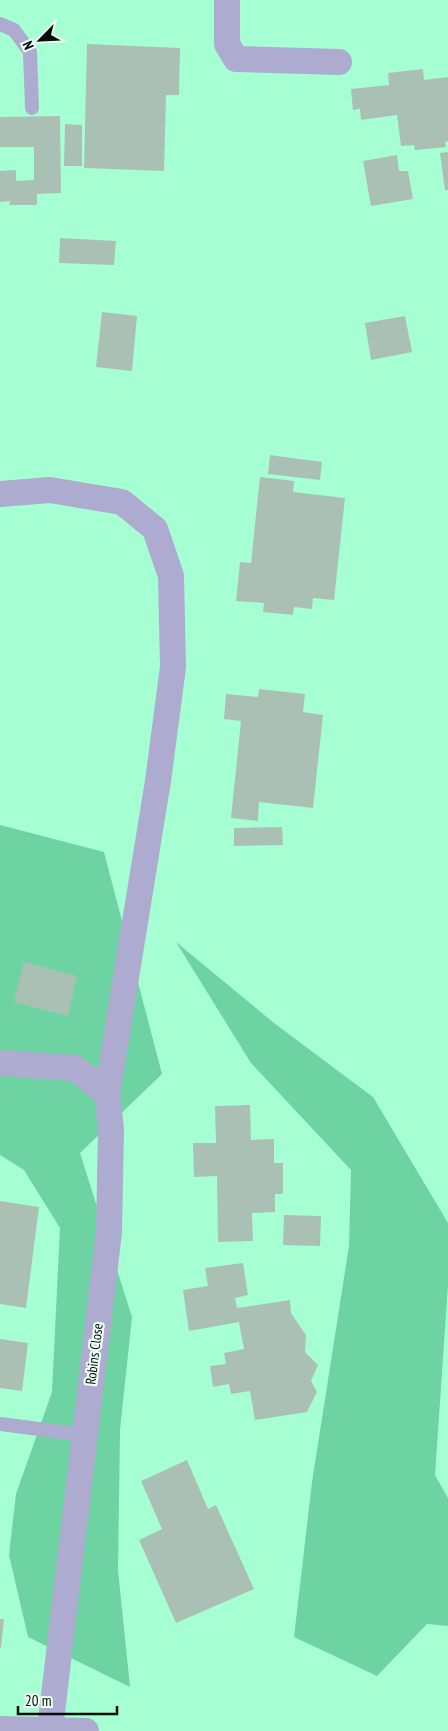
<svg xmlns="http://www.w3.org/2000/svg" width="448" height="1731" font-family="'PT Sans Narrow',sans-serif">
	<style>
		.green { fill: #a6ffd2 }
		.forest { fill: #6ed3a3 }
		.building { fill: #abc0b4 }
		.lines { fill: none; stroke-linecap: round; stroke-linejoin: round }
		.lane { stroke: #aeabd0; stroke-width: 14 }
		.street { stroke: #aeabd0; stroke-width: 26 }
		.labels { text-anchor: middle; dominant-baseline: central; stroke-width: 4.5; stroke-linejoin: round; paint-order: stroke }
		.street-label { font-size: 14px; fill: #070e0a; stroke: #edfff5 }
	</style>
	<rect width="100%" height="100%" fill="#edfff5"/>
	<path class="green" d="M 0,0 L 448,0 L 448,1731 L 0,1731 Z"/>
	<path class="forest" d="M 0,825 L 104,852 L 162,1074 L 80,1153 L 132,1317 L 120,1430 L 118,1570 L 130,1687 L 28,1637 L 9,1555 L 16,1494 L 52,1392 L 60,1228 L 24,1170 L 0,1155 Z
		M 176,942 L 274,1023 L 373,1097 L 448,1223 L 448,1285 L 435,1475 L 448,1498 L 448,1626 L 427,1624 L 377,1676 L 294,1637 L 312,1482 L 349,1246 L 351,1170 L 251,1063 Z"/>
	<path class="building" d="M 87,44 L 180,48 L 179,95 L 166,95 L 164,171 L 84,168 Z
		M 423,69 L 424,80 L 448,77 L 448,141 L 445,142 L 446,147 L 415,150 L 414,145 L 401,146 L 397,115 L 361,120 L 360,109 L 353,110 L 351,89 L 389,85 L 388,73 Z
		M 60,116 L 61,193 L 37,194 L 37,205 L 9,205 L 10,201 L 0,202 L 0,171 L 16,170 L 16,181 L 34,180 L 34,147 L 0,147 L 0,117 Z
		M 65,124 L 82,125 L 82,166 L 64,166 Z
		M 448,152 L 448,190 L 445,190 L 440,153 Z
		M 397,155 L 399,171 L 408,171 L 413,199 L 371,206 L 363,161 Z
		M 60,238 L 116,241 L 114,265 L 59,263 Z
		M 102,312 L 137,316 L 132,371 L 96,367 Z
		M 405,316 L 412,352 L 371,360 L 365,323 Z
		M 270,455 L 322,462 L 320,480 L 268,474 Z
		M 260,477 L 294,481 L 293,492 L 345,498 L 334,600 L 313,598 L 312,609 L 294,607 L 293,615 L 263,612 L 264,603 L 236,601 L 240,562 L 251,563 Z
		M 259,689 L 305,694 L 303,712 L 323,715 L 313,808 L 259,802 L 258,821 L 231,818 L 241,721 L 224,719 L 226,694 L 258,697 Z
		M 282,827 L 283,845 L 234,846 L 234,828 Z
		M 24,962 L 77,976 L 68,1016 L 14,1002 Z
		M 250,1105 L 251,1140 L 274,1139 L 274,1163 L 283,1163 L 283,1194 L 275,1194 L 275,1212 L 252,1213 L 253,1241 L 218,1242 L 217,1176 L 194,1177 L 193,1143 L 216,1143 L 215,1106 Z
		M 0,1201 L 39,1207 L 26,1308 L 0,1304 Z
		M 284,1215 L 321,1216 L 320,1246 L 283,1245 Z
		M 243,1263 L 248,1295 L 235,1298 L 237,1308 L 290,1300 L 291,1313 L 306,1335 L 305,1352 L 318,1365 L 311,1381 L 317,1392 L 307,1412 L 255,1420 L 250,1391 L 231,1394 L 229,1384 L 213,1387 L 210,1366 L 226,1364 L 224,1353 L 244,1349 L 239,1322 L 189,1331 L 183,1290 L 208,1286 L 205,1268 Z
		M 0,1339 L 28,1343 L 22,1391 L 0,1388 Z
		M 187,1460 L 208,1509 L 216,1505 L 254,1589 L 176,1623 L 139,1540 L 162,1529 L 141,1481 Z
		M 0,1619 L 4,1619 L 1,1648 L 0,1648 Z"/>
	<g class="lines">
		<path class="lane" d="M 0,24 L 14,30 L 30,52 L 32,108
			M 0,1424 L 85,1435"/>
		<path class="street" d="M 227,0 L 227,44 L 236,59 L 339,62
			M 0,494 L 50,490 L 122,502 L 155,529 L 171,576 L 173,667 L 158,781 L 107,1094
			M 0,1063 L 75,1068 L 107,1094 L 111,1129 L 109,1232 L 50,1729
			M 0,1729 L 86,1731"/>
	</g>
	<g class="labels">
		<g class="street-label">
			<text transform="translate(94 1354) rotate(-83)">Robins Close</text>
		</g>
	</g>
	<g transform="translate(40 40) rotate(246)" stroke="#edfff5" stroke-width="4" paint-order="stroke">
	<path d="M0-4L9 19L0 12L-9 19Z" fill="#070e0a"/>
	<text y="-8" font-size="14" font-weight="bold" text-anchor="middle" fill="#070e0a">N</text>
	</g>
	<path d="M18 1706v8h99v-8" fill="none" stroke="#070e0a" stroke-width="2.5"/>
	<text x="25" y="1706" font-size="15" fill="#070e0a" stroke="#edfff5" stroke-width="4" paint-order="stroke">20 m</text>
</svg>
